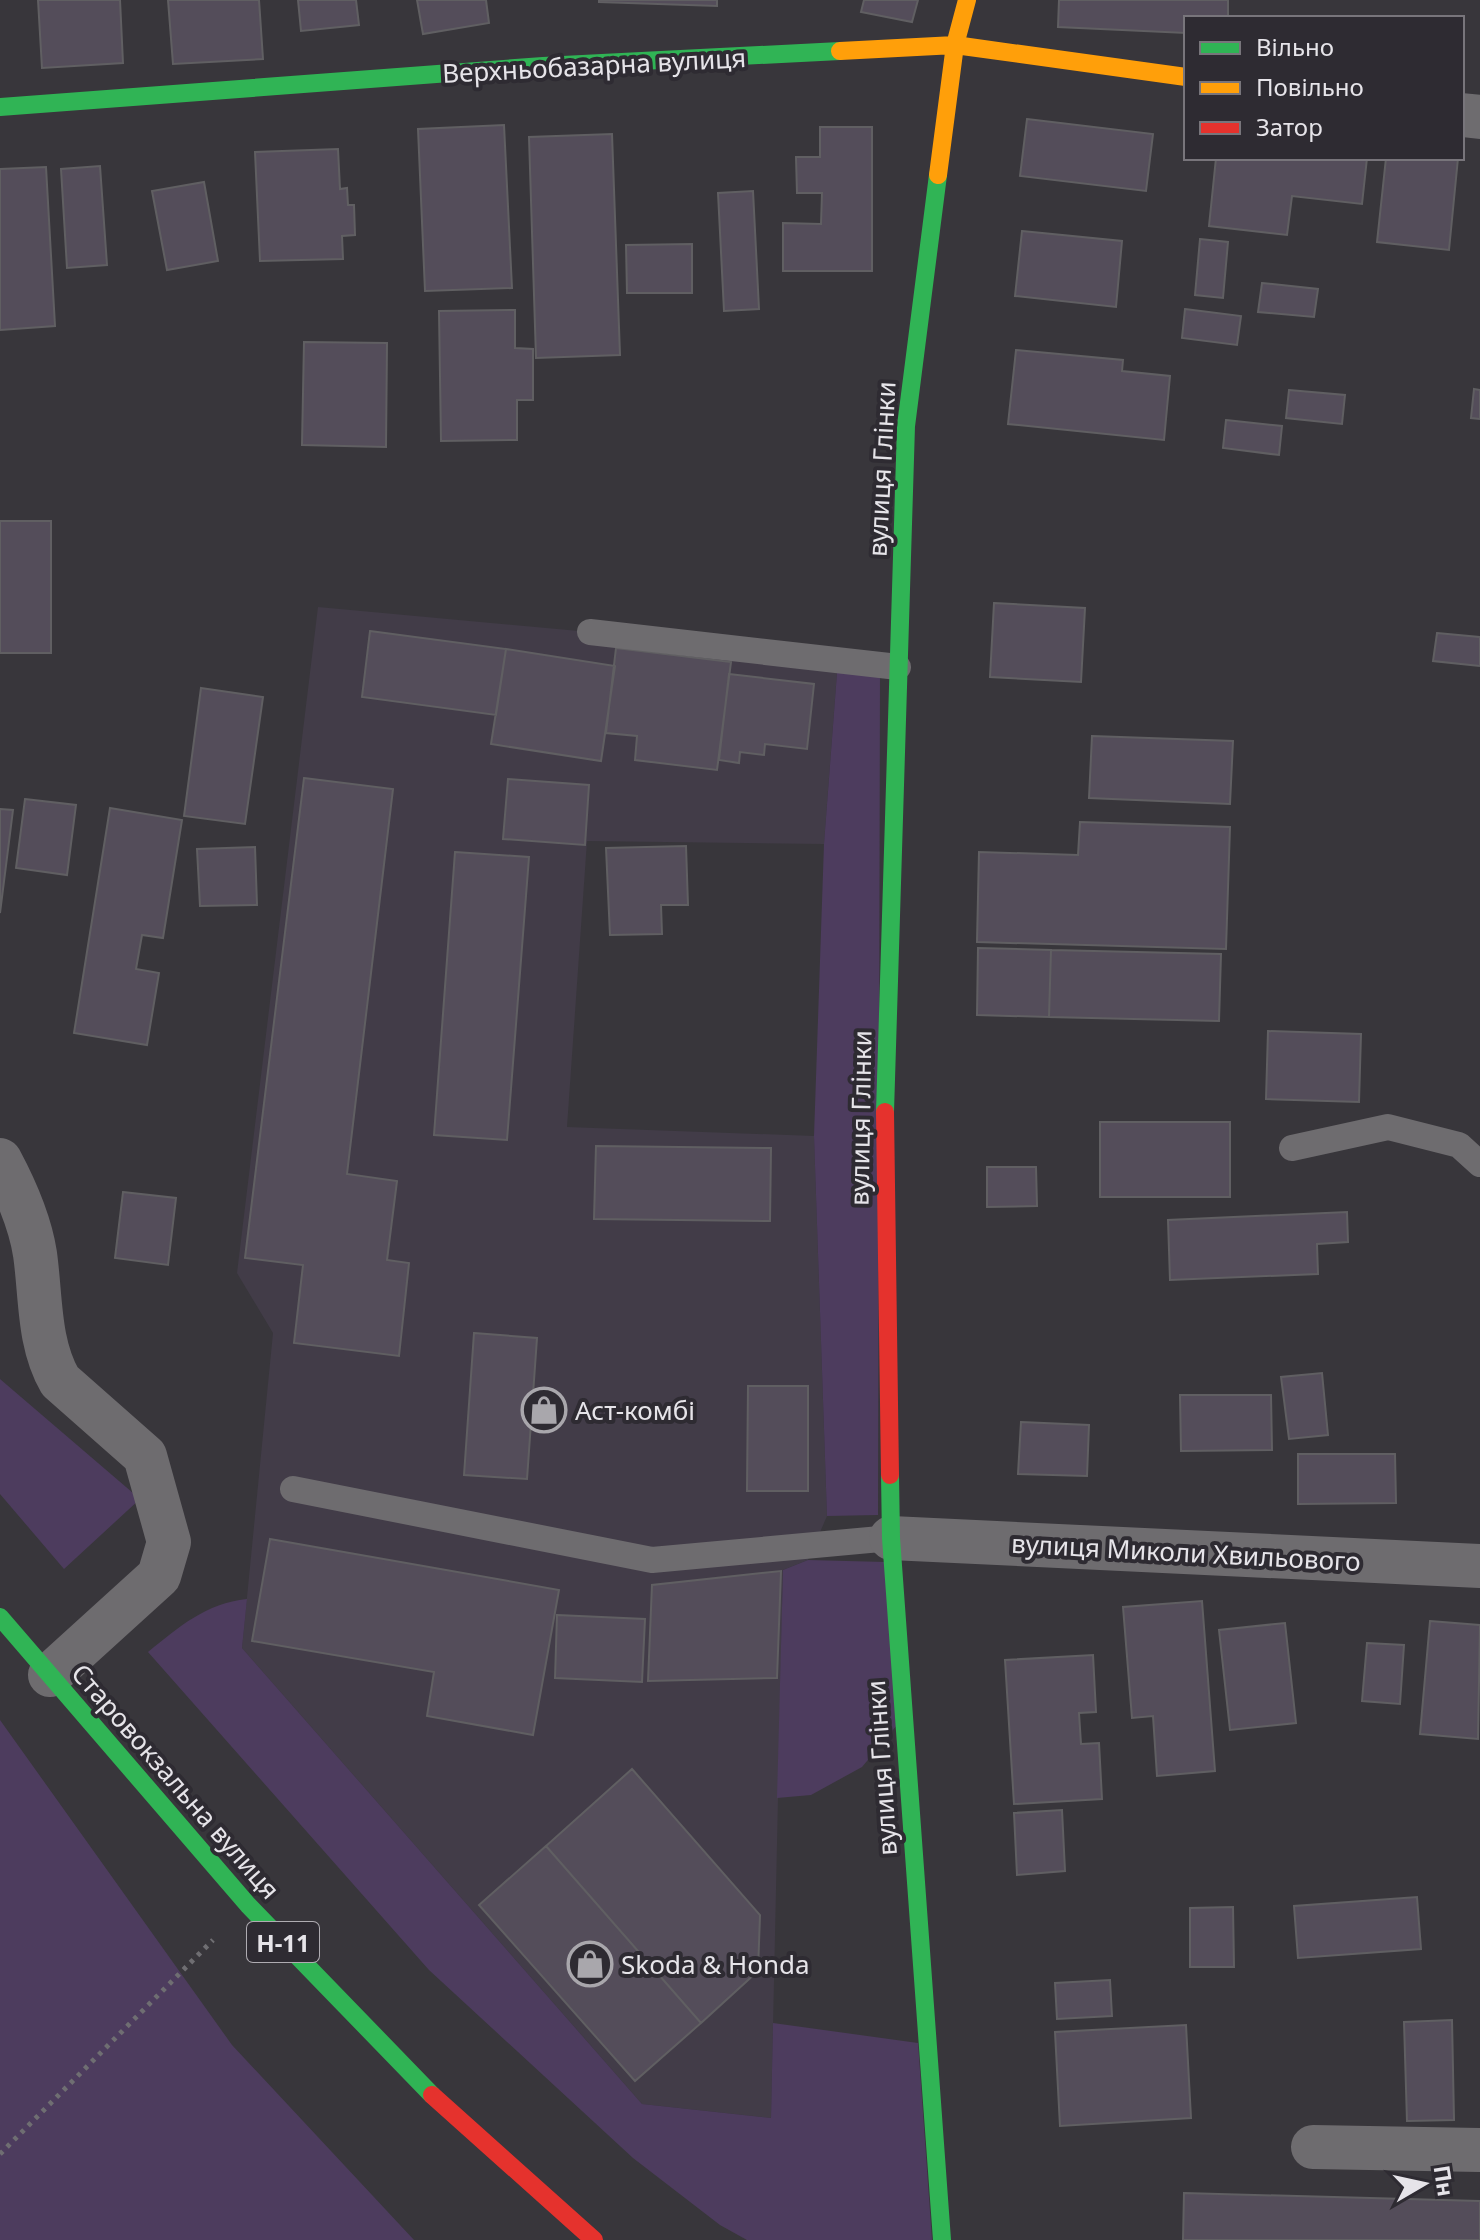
<svg xmlns="http://www.w3.org/2000/svg" width="1480" height="2240" font-family="'Noto Sans',sans-serif">
	<style>
		.built { fill: #423c48 }
		.green { fill: #4d3c5e }
		.building { fill: #544d5a; stroke: #605f62; stroke-width: 2 }
		.lines { fill: none; stroke-linecap: round; stroke-linejoin: round }
		.path { stroke: #6f6e72; stroke-width: 5; stroke-dasharray: 4 6; stroke-linecap: butt }
		.lane { stroke: #6e6c6f; stroke-width: 26 }
		.street { stroke: #6e6c6f; stroke-width: 44 }
		.fast { stroke: #30b455; stroke-width: 18 }
		.slow { stroke: #ff9f0a; stroke-width: 18 }
		.jam { stroke: #e5322d; stroke-width: 18 }
		.labels { text-anchor: middle; dominant-baseline: central; stroke-width: 8; stroke-linejoin: round; paint-order: stroke }
		.shield { fill: #2e2b32; stroke: #afacb2; stroke-width: 2 }
		.shield-label { font-size: 24px; font-weight: bold; fill: #e6e4e9 }
		.street-label { font-size: 26px; fill: #e6e4e9; stroke: #2e2b32 }
		.poi-label { font-size: 26px; fill: #e6e4e9; stroke: #2e2b32; text-anchor: start }
	</style>
	<rect width="100%" height="100%" fill="#38363b"/>
	<path class="built" d="M 318,607 L 590,632 L 838,660 L 824,844 L 587,841 L 567,1127 L 814,1136 L 827,1516 L 808,1560 L 783,1570 L 771,2118 L 642,2104 L 242,1648 L 273,1333 L 237,1273 Z"/>
	<path class="green" d="M 838,660 L 880,665 L 878,1515 L 827,1516 L 814,1136 L 824,844 Z
		M 0,1379 L 140,1499 L 64,1569 L 0,1494 Z
		M 808,1560 L 885,1562 L 897,1725 L 862,1767 L 811,1795 L 777,1798 L 783,1570 Z
		M 247,1599 L 242,1648 L 642,2104 L 771,2118 L 773,2023 L 918,2043 L 932,2240 L 747,2240 L 720,2225 L 633,2158 L 429,1970 L 148,1652 C 179,1627 206,1603 247,1599 Z
		M 0,1720 L 232,2045 L 414,2240 L 0,2240 Z"/>
	<path class="building" d="M 38,0 L 120,0 L 123,63 L 42,68 Z
		M 168,0 L 259,0 L 263,59 L 173,64 Z
		M 298,0 L 356,0 L 359,25 L 301,31 Z
		M 417,0 L 486,0 L 489,23 L 423,34 Z
		M 599,0 L 717,0 L 717,6 L 599,2 Z
		M 864,0 L 918,0 L 912,22 L 861,12 Z
		M 1059,0 L 1228,0 L 1228,18 L 1186,18 L 1186,33 L 1058,27 Z
		M 1027,119 L 1153,134 L 1146,191 L 1020,176 Z
		M 504,125 L 512,288 L 425,291 L 418,129 Z
		M 820,127 L 872,127 L 872,271 L 783,271 L 783,223 L 821,224 L 822,193 L 797,193 L 796,157 L 820,157 Z
		M 612,134 L 620,355 L 536,358 L 529,137 Z
		M 338,149 L 340,189 L 347,188 L 348,205 L 354,205 L 355,235 L 342,236 L 343,259 L 260,261 L 255,152 Z
		M 1216,158 L 1367,158 L 1362,204 L 1292,196 L 1287,235 L 1209,226 Z
		M 1386,158 L 1458,158 L 1449,250 L 1377,242 Z
		M 100,166 L 107,265 L 67,268 L 61,169 Z
		M 46,167 L 55,326 L 0,330 L 0,169 Z
		M 204,182 L 218,261 L 167,270 L 152,191 Z
		M 753,191 L 759,309 L 724,311 L 718,193 Z
		M 1022,231 L 1122,241 L 1116,307 L 1015,296 Z
		M 1200,239 L 1228,242 L 1223,298 L 1195,295 Z
		M 692,244 L 692,293 L 627,293 L 626,245 Z
		M 1262,283 L 1318,289 L 1314,317 L 1258,312 Z
		M 1185,309 L 1241,316 L 1237,345 L 1182,338 Z
		M 515,310 L 515,348 L 533,349 L 533,400 L 517,400 L 517,440 L 441,441 L 439,311 Z
		M 304,342 L 387,343 L 386,447 L 302,445 Z
		M 1016,350 L 1123,360 L 1122,371 L 1170,376 L 1164,440 L 1008,424 Z
		M 1474,389 L 1480,390 L 1480,419 L 1471,418 Z
		M 1289,390 L 1345,395 L 1342,424 L 1286,418 Z
		M 1226,420 L 1282,426 L 1279,455 L 1223,448 Z
		M 0,521 L 51,521 L 51,653 L 0,653 Z
		M 994,603 L 1085,608 L 1081,682 L 990,677 Z
		M 370,631 L 506,649 L 496,715 L 362,697 Z
		M 1437,633 L 1480,637 L 1480,666 L 1433,661 Z
		M 616,648 L 731,662 L 717,770 L 635,760 L 637,736 L 606,733 Z
		M 506,649 L 615,666 L 601,761 L 491,744 Z
		M 729,674 L 814,684 L 807,749 L 765,744 L 764,755 L 740,752 L 739,763 L 719,760 Z
		M 201,688 L 263,697 L 245,824 L 184,816 Z
		M 1092,736 L 1233,741 L 1230,804 L 1089,798 Z
		M 304,778 L 393,789 L 347,1174 L 397,1181 L 387,1260 L 409,1263 L 399,1356 L 294,1343 L 303,1265 L 245,1258 Z
		M 508,779 L 589,785 L 585,845 L 503,839 Z
		M 25,799 L 76,805 L 67,875 L 16,868 Z
		M 110,808 L 182,820 L 163,938 L 142,935 L 136,969 L 159,973 L 147,1045 L 74,1033 Z
		M 0,809 L 13,810 L 0,913 Z
		M 1080,822 L 1230,827 L 1226,949 L 977,942 L 979,852 L 1078,855 Z
		M 686,846 L 688,905 L 661,905 L 662,934 L 610,935 L 606,848 Z
		M 255,847 L 257,905 L 200,906 L 197,849 Z
		M 455,852 L 529,857 L 507,1140 L 434,1135 Z
		M 978,948 L 1051,950 L 1049,1017 L 977,1015 Z
		M 1051,950 L 1221,954 L 1219,1021 L 1049,1017 Z
		M 1268,1031 L 1361,1034 L 1359,1102 L 1266,1099 Z
		M 1100,1122 L 1230,1122 L 1230,1197 L 1100,1197 Z
		M 596,1146 L 771,1148 L 770,1221 L 594,1219 Z
		M 987,1167 L 1036,1167 L 1037,1206 L 987,1207 Z
		M 123,1192 L 176,1198 L 168,1265 L 115,1258 Z
		M 1347,1212 L 1348,1242 L 1317,1244 L 1318,1274 L 1170,1280 L 1168,1220 Z
		M 474,1333 L 537,1338 L 527,1479 L 464,1475 Z
		M 1322,1373 L 1328,1435 L 1289,1439 L 1281,1377 Z
		M 748,1386 L 808,1386 L 808,1491 L 747,1491 Z
		M 1180,1395 L 1271,1395 L 1272,1450 L 1181,1451 Z
		M 1021,1422 L 1089,1425 L 1087,1476 L 1018,1474 Z
		M 1298,1454 L 1395,1454 L 1396,1503 L 1298,1504 Z
		M 270,1539 L 559,1590 L 533,1735 L 427,1716 L 434,1672 L 252,1641 Z
		M 781,1571 L 777,1678 L 648,1681 L 652,1585 Z
		M 1202,1601 L 1215,1771 L 1157,1776 L 1153,1716 L 1132,1718 L 1123,1607 Z
		M 557,1615 L 645,1619 L 642,1682 L 555,1678 Z
		M 1430,1621 L 1480,1625 L 1478,1739 L 1420,1734 Z
		M 1285,1623 L 1296,1723 L 1230,1730 L 1219,1630 Z
		M 1367,1643 L 1404,1645 L 1400,1704 L 1362,1701 Z
		M 1093,1655 L 1096,1712 L 1079,1713 L 1081,1744 L 1099,1743 L 1102,1799 L 1014,1804 L 1005,1660 Z
		M 632,1769 L 760,1915 L 758,1971 L 701,2023 L 546,1846 Z
		M 1062,1810 L 1065,1871 L 1017,1875 L 1014,1813 Z
		M 546,1846 L 701,2023 L 635,2081 L 479,1905 Z
		M 1417,1897 L 1421,1949 L 1298,1958 L 1294,1906 Z
		M 1233,1907 L 1234,1967 L 1190,1967 L 1190,1908 Z
		M 1110,1980 L 1112,2016 L 1057,2019 L 1055,1983 Z
		M 1452,2020 L 1454,2120 L 1407,2121 L 1404,2022 Z
		M 1186,2025 L 1191,2118 L 1060,2126 L 1055,2032 Z
		M 1184,2193 L 1480,2201 L 1480,2240 L 1183,2240 Z"/>
	<g class="lines">
		<path class="path" d="M 0,2154 L 213,1940"/>
		<path class="lane" d="M 590,632 L 898,667
			M 1292,1148 L 1388,1127 L 1459,1145 L 1480,1164
			M 293,1489 L 652,1560 L 891,1538"/>
		<path class="street" d="M 1462,115 L 1480,117
			M 0,1160 C 15,1188 30,1222 35,1254 C 41,1296 38,1343 60,1381 L 145,1456 L 169,1542 L 159,1576 L 50,1675
			M 891,1538 L 1480,1566
			M 1313,2147 L 1480,2150"/>
		<path class="fast" d="M 0,107 L 543,66 L 840,51
			M 885,1112 L 906,426 L 938,175
			M 890,1475 L 891,1538 L 942,2240
			M 0,1617 L 248,1905 L 432,2095"/>
		<path class="slow" d="M 840,51 L 955,45 L 1186,77
			M 938,175 L 955,45 L 967,0"/>
		<path class="jam" d="M 885,1112 L 890,1475
			M 432,2095 L 594,2240"/>
	</g>
	<defs>
		<g id="shop-ring" transform="scale(2.3)"><circle r="9.5" fill="#2e2b32" stroke="#a9a7ac" stroke-width="1.5"/><path d="M-5-2.5h2.3a2.7 3.5 0 0 1 5.4 0H5L5.5 6h-11ZM-1.5-2.5h3a1.5 2.3 0 0 0-3 0Z" fill="#a9a7ac"/></g>
	</defs>
	<g fill-rule="evenodd">
		<use href="#shop-ring" x="544" y="1410"/>
		<use href="#shop-ring" x="590" y="1964"/>
	</g>
	<g class="labels">
		<rect class="shield" x="247" y="1922" width="72" height="40" rx="6"/>
		<g class="shield-label">
			<text x="283" y="1942">Н-11</text>
		</g>
		<g class="street-label">
			<text transform="translate(594 65) rotate(-3)">Верхньобазарна вулиця</text>
			<text transform="translate(881 469) rotate(-87)">вулиця Глінки</text>
			<text transform="translate(860 1118) rotate(-89)">вулиця Глінки</text>
			<text transform="translate(1186 1552) rotate(3)">вулиця Миколи Хвильового</text>
			<text transform="translate(881 1768) rotate(-94)">вулиця Глінки</text>
			<text transform="translate(176 1781) rotate(49)">Старовокзальна вулиця</text>
		</g>
		<g class="poi-label">
			<text x="575" y="1410">Аст-комбі</text>
			<text x="621" y="1964">Skoda &amp; Honda</text>
		</g>
	</g>
	<rect x="1184" y="16" width="280" height="144" fill="#2e2b32" stroke="#78757b" stroke-width="2"/>
	<rect x="1200" y="42" width="40" height="12" fill="#30b455" stroke="#78757b" stroke-width="2"/>
	<text x="1256" y="56" font-size="24" fill="#e6e4e9">Вільно</text>
	<rect x="1200" y="82" width="40" height="12" fill="#ff9f0a" stroke="#78757b" stroke-width="2"/>
	<text x="1256" y="96" font-size="24" fill="#e6e4e9">Повільно</text>
	<rect x="1200" y="122" width="40" height="12" fill="#e5322d" stroke="#78757b" stroke-width="2"/>
	<text x="1256" y="136" font-size="24" fill="#e6e4e9">Затор</text>
	<g transform="translate(1424 2184) rotate(81)" stroke="#2e2b32" stroke-width="6" paint-order="stroke">
	<path d="M0-6L14 30L0 20L-14 30Z" fill="#e6e4e9"/>
	<text y="-12" font-size="22" font-weight="bold" text-anchor="middle" fill="#e6e4e9">Пн</text>
	</g>
</svg>
